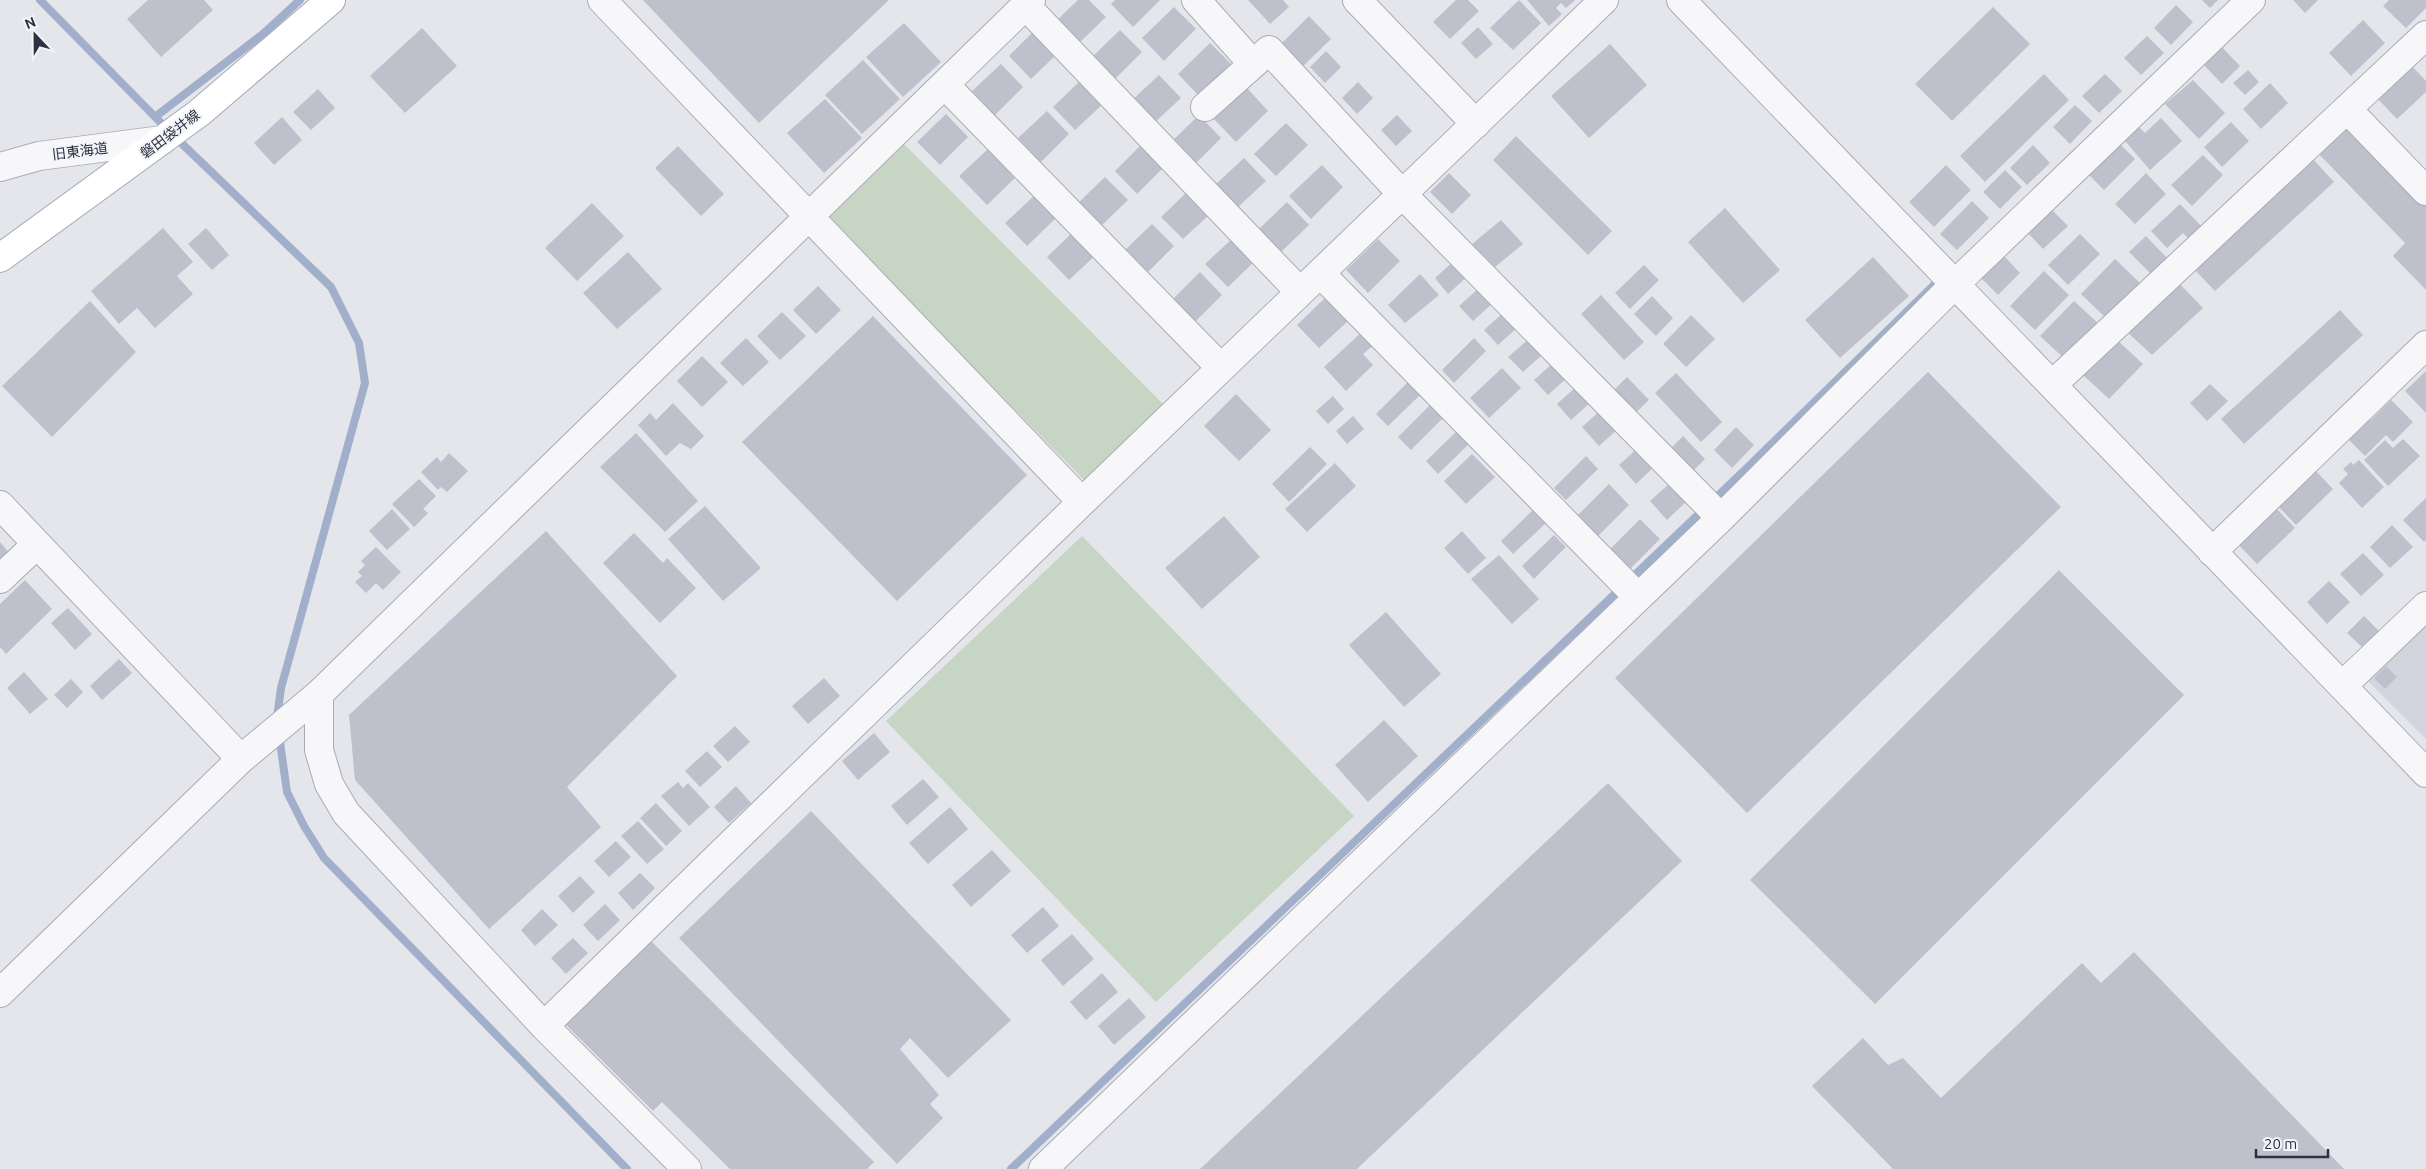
<svg xmlns="http://www.w3.org/2000/svg" width="2426" height="1169" font-family="Ubuntu,'Noto Sans JP',sans-serif">
	<style>
		.built { fill: #d2d5dd }
		.green { fill: #c7d5c5 }
		.lines { fill: none; stroke-linecap: round; stroke-linejoin: round }
		.stream { stroke: #a1afca; stroke-width: 8 }
		.building { fill: #bec1cb }
		.minor-casing { stroke: #a9acb5; stroke-width: 30 }
		.major-casing { stroke: #a4a9b7; stroke-width: 30 }
		.minor { stroke: #f7f7fa; stroke-width: 28 }
		.major { stroke: #fff; stroke-width: 28 }
		.labels { text-anchor: middle; dominant-baseline: central; stroke-width: 4.5; stroke-linejoin: round; paint-order: stroke }
		.street-label { font-size: 14px; fill: #2c3143; stroke: #f4f5f9 }
	</style>
	<rect width="100%" height="100%" fill="#e4e6eb"/>
	<path class="built" d="M 2426,620 L 2426,739 L 2366,679 Z"/>
	<path class="green" d="M 894,134 L 1173,414 L 1084,480 L 818,209 Z
		M 1082,536 L 1354,816 L 1156,1002 L 886,721 Z"/>
	<g class="lines">
		<path class="stream" d="M 40,0 L 167,129
			M 155,117 L 263,34 L 300,0
			M 175,137 L 331,287 L 359,343 L 365,383 L 281,688 L 277,718
			M 279,735 L 287,792 L 304,826 L 324,858 L 627,1169
			M 1011,1169 L 1746,469 L 1941,278"/>
	</g>
	<path class="building" d="M 148,0 L 204,0 L 213,10 L 161,57 L 127,19 Z
		M 643,0 L 889,0 L 759,123 Z
		M 1078,0 L 1089,0 L 1106,17 L 1077,45 L 1055,22 Z
		M 1115,0 L 1160,0 L 1133,27 L 1111,4 Z
		M 1248,0 L 1283,0 L 1289,7 L 1270,24 Z
		M 1456,0 L 1468,0 L 1479,11 L 1450,39 L 1433,22 Z
		M 1519,0 L 1541,23 L 1513,50 L 1490,28 Z
		M 1527,0 L 1575,0 L 1566,8 L 1561,3 L 1556,8 L 1562,14 L 1549,26 Z
		M 2202,0 L 2218,0 L 2210,8 Z
		M 2293,0 L 2318,0 L 2305,13 Z
		M 2389,0 L 2426,0 L 2426,8 L 2406,28 L 2383,6 Z
		M 2176,5 L 2193,22 L 2171,45 L 2154,28 Z
		M 1174,7 L 1196,29 L 1164,61 L 1142,38 Z
		M 1993,7 L 2030,44 L 1952,121 L 1915,84 Z
		M 1309,16 L 1331,39 L 1299,70 L 1277,48 Z
		M 2363,20 L 2385,43 L 2351,76 L 2329,53 Z
		M 904,23 L 941,62 L 903,97 L 866,57 Z
		M 1478,27 L 1493,44 L 1476,59 L 1461,43 Z
		M 422,28 L 457,66 L 405,113 L 370,76 Z
		M 1037,28 L 1060,51 L 1031,79 L 1009,56 Z
		M 1120,30 L 1142,52 L 1114,80 L 1092,57 Z
		M 2147,36 L 2164,53 L 2141,75 L 2124,58 Z
		M 2217,42 L 2240,66 L 2222,84 L 2199,60 Z
		M 1210,43 L 1232,65 L 1200,97 L 1178,74 Z
		M 1610,44 L 1647,85 L 1589,138 L 1551,96 Z
		M 1326,51 L 1341,67 L 1325,83 L 1310,67 Z
		M 863,60 L 900,99 L 862,134 L 825,95 Z
		M 1001,64 L 1023,87 L 995,115 L 972,91 Z
		M 2411,65 L 2426,81 L 2426,92 L 2397,119 L 2377,98 Z
		M 2248,70 L 2259,82 L 2245,95 L 2233,83 Z
		M 2044,74 L 2069,100 L 1985,182 L 1960,156 Z
		M 2105,74 L 2122,91 L 2099,113 L 2082,96 Z
		M 1159,75 L 1181,98 L 1152,125 L 1130,102 Z
		M 1081,80 L 1104,103 L 1075,130 L 1053,107 Z
		M 2193,80 L 2225,113 L 2199,139 L 2165,104 Z
		M 1358,82 L 1373,98 L 1357,114 L 1342,98 Z
		M 2270,83 L 2288,103 L 2261,129 L 2243,109 Z
		M 1247,88 L 1268,111 L 1236,142 L 1214,119 Z
		M 318,89 L 335,108 L 311,130 L 293,112 Z
		M 825,99 L 862,138 L 824,173 L 787,133 Z
		M 2075,105 L 2092,121 L 2070,144 L 2053,127 Z
		M 1047,111 L 1069,134 L 1041,162 L 1018,138 Z
		M 946,114 L 968,137 L 940,165 L 917,142 Z
		M 1199,115 L 1221,138 L 1193,166 L 1171,142 Z
		M 1397,115 L 1412,131 L 1396,146 L 1381,130 Z
		M 282,117 L 302,140 L 274,165 L 254,143 Z
		M 2161,118 L 2182,141 L 2150,170 L 2125,141 L 2139,127 L 2145,133 Z
		M 2344,121 L 2426,205 L 2426,290 L 2393,256 L 2405,243 L 2314,149 Z
		M 2231,122 L 2249,141 L 2222,167 L 2204,147 Z
		M 1286,123 L 1308,145 L 1276,176 L 1254,154 Z
		M 1516,136 L 1612,231 L 1588,255 L 1493,160 Z
		M 2115,139 L 2135,159 L 2104,190 L 2084,170 Z
		M 1143,143 L 1165,166 L 1137,194 L 1115,171 Z
		M 2033,145 L 2050,163 L 2027,185 L 2010,168 Z
		M 678,146 L 724,194 L 701,216 L 655,168 Z
		M 988,149 L 1015,178 L 987,205 L 959,176 Z
		M 2203,155 L 2223,175 L 2192,206 L 2171,185 Z
		M 2311,157 L 2334,182 L 2215,291 L 2191,266 Z
		M 1244,158 L 1266,181 L 1237,208 L 1215,185 Z
		M 1322,165 L 1343,187 L 1311,219 L 1289,196 Z
		M 1946,165 L 1971,190 L 1934,227 L 1909,202 Z
		M 2005,170 L 2022,187 L 2000,209 L 1983,192 Z
		M 1449,173 L 1471,195 L 1452,214 L 1430,192 Z
		M 2146,173 L 2166,194 L 2135,224 L 2115,204 Z
		M 1105,177 L 1128,200 L 1099,228 L 1077,204 Z
		M 1190,189 L 1212,212 L 1183,239 L 1161,217 Z
		M 1034,196 L 1056,218 L 1027,246 L 1005,223 Z
		M 1972,201 L 1989,218 L 1957,250 L 1940,234 Z
		M 1287,202 L 1309,225 L 1281,252 L 1259,229 Z
		M 592,203 L 624,236 L 577,281 L 545,248 Z
		M 2180,204 L 2207,232 L 2194,244 L 2183,233 L 2167,248 L 2151,231 Z
		M 1725,208 L 1780,270 L 1743,303 L 1688,242 Z
		M 2051,209 L 2068,226 L 2043,249 L 2027,232 Z
		M 1501,220 L 1523,244 L 1495,267 L 1472,244 Z
		M 1152,224 L 1174,246 L 1146,274 L 1124,251 Z
		M 163,228 L 193,262 L 177,276 L 193,294 L 155,328 L 137,308 L 119,324 L 91,291 Z
		M 206,228 L 229,255 L 212,270 L 188,244 Z
		M 1075,230 L 1098,253 L 1069,280 L 1047,257 Z
		M 2080,234 L 2100,254 L 2068,285 L 2048,265 Z
		M 2146,236 L 2167,258 L 2151,274 L 2129,252 Z
		M 1234,237 L 1256,260 L 1228,287 L 1205,264 Z
		M 1378,239 L 1400,261 L 1368,293 L 1346,270 Z
		M 628,252 L 662,289 L 617,329 L 583,293 Z
		M 2004,256 L 2020,273 L 1998,295 L 1981,278 Z
		M 1873,257 L 1909,296 L 1840,358 L 1805,320 Z
		M 2115,259 L 2140,283 L 2106,318 L 2081,294 Z
		M 1455,260 L 1468,276 L 1448,294 L 1435,278 Z
		M 1644,265 L 1659,280 L 1630,309 L 1615,293 Z
		M 2044,271 L 2069,295 L 2035,330 L 2010,306 Z
		M 1200,272 L 1222,295 L 1194,323 L 1172,300 Z
		M 1420,274 L 1439,295 L 1405,323 L 1388,305 Z
		M 2177,281 L 2203,308 L 2152,355 L 2126,331 Z
		M 818,286 L 841,310 L 816,334 L 793,310 Z
		M 1479,288 L 1493,303 L 1473,321 L 1459,306 Z
		M 1601,295 L 1644,342 L 1624,360 L 1581,314 Z
		M 1652,296 L 1673,318 L 1656,336 L 1634,314 Z
		M 1325,298 L 1348,321 L 1319,348 L 1297,325 Z
		M 90,301 L 136,352 L 52,437 L 2,386 Z
		M 2074,301 L 2100,325 L 2066,360 L 2040,336 Z
		M 2340,310 L 2363,335 L 2244,444 L 2221,419 Z
		M 782,312 L 806,336 L 780,360 L 757,336 Z
		M 1504,312 L 1518,327 L 1498,345 L 1484,330 Z
		M 1691,315 L 1715,339 L 1686,367 L 1663,344 Z
		M 873,316 L 1027,475 L 897,601 L 742,442 Z
		M 1364,330 L 1376,343 L 1363,354 L 1373,365 L 1346,391 L 1324,367 Z
		M 746,338 L 769,362 L 743,386 L 720,363 Z
		M 1474,338 L 1486,351 L 1454,383 L 1442,370 Z
		M 1529,339 L 1543,354 L 1523,372 L 1508,357 Z
		M 2117,340 L 2143,364 L 2109,399 L 2083,375 Z
		M 702,356 L 728,382 L 702,407 L 677,381 Z
		M 1554,362 L 1568,377 L 1548,395 L 1534,380 Z
		M 1502,368 L 1521,388 L 1489,418 L 1470,398 Z
		M 2426,371 L 2426,413 L 2405,391 Z
		M 1928,372 L 2061,507 L 1747,813 L 1615,678 Z
		M 1676,373 L 1722,422 L 1701,442 L 1655,393 Z
		M 1627,377 L 1649,400 L 1630,418 L 1608,396 Z
		M 1408,382 L 1420,395 L 1388,426 L 1376,414 Z
		M 2210,384 L 2228,401 L 2207,421 L 2190,403 Z
		M 1577,386 L 1591,402 L 1571,420 L 1557,404 Z
		M 1236,394 L 1271,430 L 1239,461 L 1204,426 Z
		M 1333,396 L 1344,409 L 1328,424 L 1316,411 Z
		M 2391,400 L 2413,422 L 2393,442 L 2386,435 L 2365,456 L 2347,438 L 2368,417 L 2371,420 Z
		M 673,403 L 704,436 L 691,449 L 680,443 L 666,456 L 638,425 L 650,413 L 656,420 Z
		M 1430,405 L 1443,418 L 1411,450 L 1398,437 Z
		M 1602,409 L 1619,428 L 1599,446 L 1582,427 Z
		M 1353,416 L 1364,429 L 1347,444 L 1336,431 Z
		M 1736,427 L 1754,445 L 1732,468 L 1714,450 Z
		M 1458,430 L 1470,443 L 1438,474 L 1426,461 Z
		M 636,433 L 698,501 L 665,532 L 600,467 Z
		M 1683,436 L 1705,459 L 1686,478 L 1664,455 Z
		M 2403,439 L 2420,456 L 2388,486 L 2364,460 L 2385,440 L 2393,448 Z
		M 1310,447 L 1327,464 L 1289,502 L 1272,484 Z
		M 1639,447 L 1656,465 L 1636,484 L 1619,465 Z
		M 449,453 L 468,471 L 447,492 L 441,487 L 438,490 L 421,472 L 437,457 L 441,462 Z
		M 1472,454 L 1495,477 L 1466,504 L 1444,481 Z
		M 1586,456 L 1598,469 L 1566,500 L 1554,488 Z
		M 2359,460 L 2384,487 L 2362,508 L 2339,483 L 2348,474 L 2343,469 L 2351,462 L 2353,465 Z
		M 1335,463 L 1356,486 L 1307,532 L 1285,509 Z
		M 2312,467 L 2333,489 L 2296,525 L 2275,503 Z
		M 419,479 L 436,496 L 423,509 L 428,513 L 414,527 L 392,504 Z
		M 1670,483 L 1687,501 L 1667,520 L 1650,501 Z
		M 1609,484 L 1629,505 L 1596,538 L 1576,517 Z
		M 2426,498 L 2426,540 L 2424,542 L 2403,520 Z
		M 705,506 L 761,568 L 723,601 L 668,539 Z
		M 2274,506 L 2295,528 L 2257,564 L 2236,542 Z
		M 392,509 L 410,529 L 387,550 L 369,531 Z
		M 1533,510 L 1546,523 L 1513,554 L 1501,541 Z
		M 1224,516 L 1260,557 L 1202,609 L 1165,568 Z
		M 1640,519 L 1660,539 L 1627,572 L 1607,552 Z
		M 2392,525 L 2413,547 L 2390,568 L 2370,547 Z
		M 546,531 L 677,676 L 567,787 L 601,827 L 489,929 L 355,780 L 349,715 Z
		M 1462,531 L 1486,558 L 1468,574 L 1444,548 Z
		M 634,533 L 663,563 L 667,558 L 696,588 L 660,623 L 603,563 Z
		M 1554,535 L 1566,547 L 1534,579 L 1522,566 Z
		M 0,542 L 9,553 L 0,561 Z
		M 376,547 L 401,572 L 383,590 L 376,583 L 366,593 L 355,582 L 362,576 L 358,572 L 365,565 L 361,561 Z
		M 2363,553 L 2384,575 L 2361,596 L 2340,574 Z
		M 1499,555 L 1539,599 L 1512,624 L 1471,579 Z
		M 2059,570 L 2184,695 L 1875,1004 L 1750,880 Z
		M 25,580 L 52,609 L 6,654 L 0,647 L 0,604 Z
		M 2329,581 L 2350,602 L 2327,624 L 2307,602 Z
		M 68,608 L 92,634 L 75,650 L 51,623 Z
		M 1386,612 L 1441,674 L 1404,707 L 1349,645 Z
		M 2364,616 L 2381,633 L 2364,649 L 2347,633 Z
		M 119,659 L 132,673 L 102,700 L 90,686 Z
		M 2386,666 L 2397,677 L 2385,689 L 2374,678 Z
		M 24,672 L 48,699 L 30,714 L 7,688 Z
		M 824,678 L 840,696 L 808,724 L 792,706 Z
		M 71,679 L 83,692 L 67,708 L 54,695 Z
		M 1384,720 L 1418,756 L 1368,802 L 1335,765 Z
		M 735,726 L 750,742 L 728,762 L 713,746 Z
		M 874,733 L 890,752 L 858,780 L 842,761 Z
		M 707,751 L 722,767 L 700,787 L 685,771 Z
		M 923,779 L 939,797 L 907,825 L 891,806 Z
		M 678,782 L 683,788 L 688,783 L 710,807 L 689,826 L 661,796 Z
		M 1608,783 L 1682,861 L 1357,1169 L 1200,1169 Z
		M 736,786 L 751,803 L 729,823 L 714,807 Z
		M 656,803 L 682,831 L 666,846 L 640,818 Z
		M 950,807 L 968,829 L 928,864 L 909,843 Z
		M 811,811 L 1011,1020 L 948,1078 L 910,1038 L 900,1049 L 939,1095 L 930,1104 L 943,1118 L 897,1164 L 679,938 Z
		M 638,821 L 664,849 L 647,864 L 621,836 Z
		M 616,841 L 631,857 L 609,877 L 594,861 Z
		M 992,850 L 1011,871 L 971,907 L 952,885 Z
		M 640,873 L 655,888 L 633,910 L 618,893 Z
		M 580,876 L 595,892 L 573,913 L 558,896 Z
		M 605,904 L 620,920 L 598,941 L 583,925 Z
		M 1043,907 L 1059,926 L 1027,953 L 1011,935 Z
		M 542,909 L 558,925 L 535,946 L 521,930 Z
		M 1072,934 L 1094,959 L 1063,986 L 1041,960 Z
		M 573,938 L 588,953 L 566,974 L 551,958 Z
		M 649,939 L 874,1162 L 867,1169 L 730,1169 L 662,1102 L 653,1111 L 565,1024 Z
		M 2134,952 L 2344,1169 L 1893,1169 L 1812,1086 L 1863,1038 L 1888,1065 L 1903,1058 L 1941,1098 L 2082,963 L 2101,983 Z
		M 1102,973 L 1118,992 L 1086,1020 L 1070,1002 Z
		M 1129,998 L 1146,1017 L 1114,1045 L 1098,1026 Z"/>
	<g class="lines">
		<g class="minor-casing">
			<path id="minor" d="M 602,0 L 1082,502
				M 1196,0 L 1253,64
				M 1357,0 L 1476,124
				M 1681,0 L 2426,773
				M 1026,6 L 1300,292
				M 945,85 L 1221,368
				M 1205,107 L 1269,50 L 1402,194 L 1721,518
				M 2347,109 L 2426,191
				M 0,167 L 39,156 L 162,140
				M 1320,273 L 1638,597
				M 2052,385 L 2426,35
				M 0,505 L 241,759
				M 2212,552 L 2426,345
				M 0,579 L 37,544
				M 2342,686 L 2426,606
				M 319,694 L 319,750 L 329,784 L 346,813 L 544,1026 L 687,1169
				M 0,993 L 241,759 L 319,694 L 1031,0
				M 544,1026 L 1082,502 L 1604,0
				M 1043,1169 L 1721,518 L 1955,284 L 2251,0"/>
		</g>
		<g class="major-casing">
			<path id="major" d="M 0,258 L 199,113 L 331,0"/>
		</g>
		<use href="#minor" class="minor"/>
		<use href="#major" class="major"/>
	</g>
	<g class="labels">
		<g class="street-label">
			<text transform="translate(170 134) rotate(-37)">磐田袋井線</text>
			<text transform="translate(80 151) rotate(-7)">旧東海道</text>
		</g>
	</g>
	<g transform="translate(35 35) rotate(338)" stroke="#f4f5f9" stroke-width="4" paint-order="stroke">
	<path d="M0-4L9 19L0 12L-9 19Z" fill="#2c3143"/>
	<text y="-8" font-size="14" font-weight="bold" text-anchor="middle" fill="#2c3143">N</text>
	</g>
	<path d="M2256 1149v8h72v-8" fill="none" stroke="#2c3143" stroke-width="2.5"/>
	<text x="2264" y="1149" font-size="15" fill="#2c3143" stroke="#f4f5f9" stroke-width="4" paint-order="stroke">20 m</text>
</svg>
